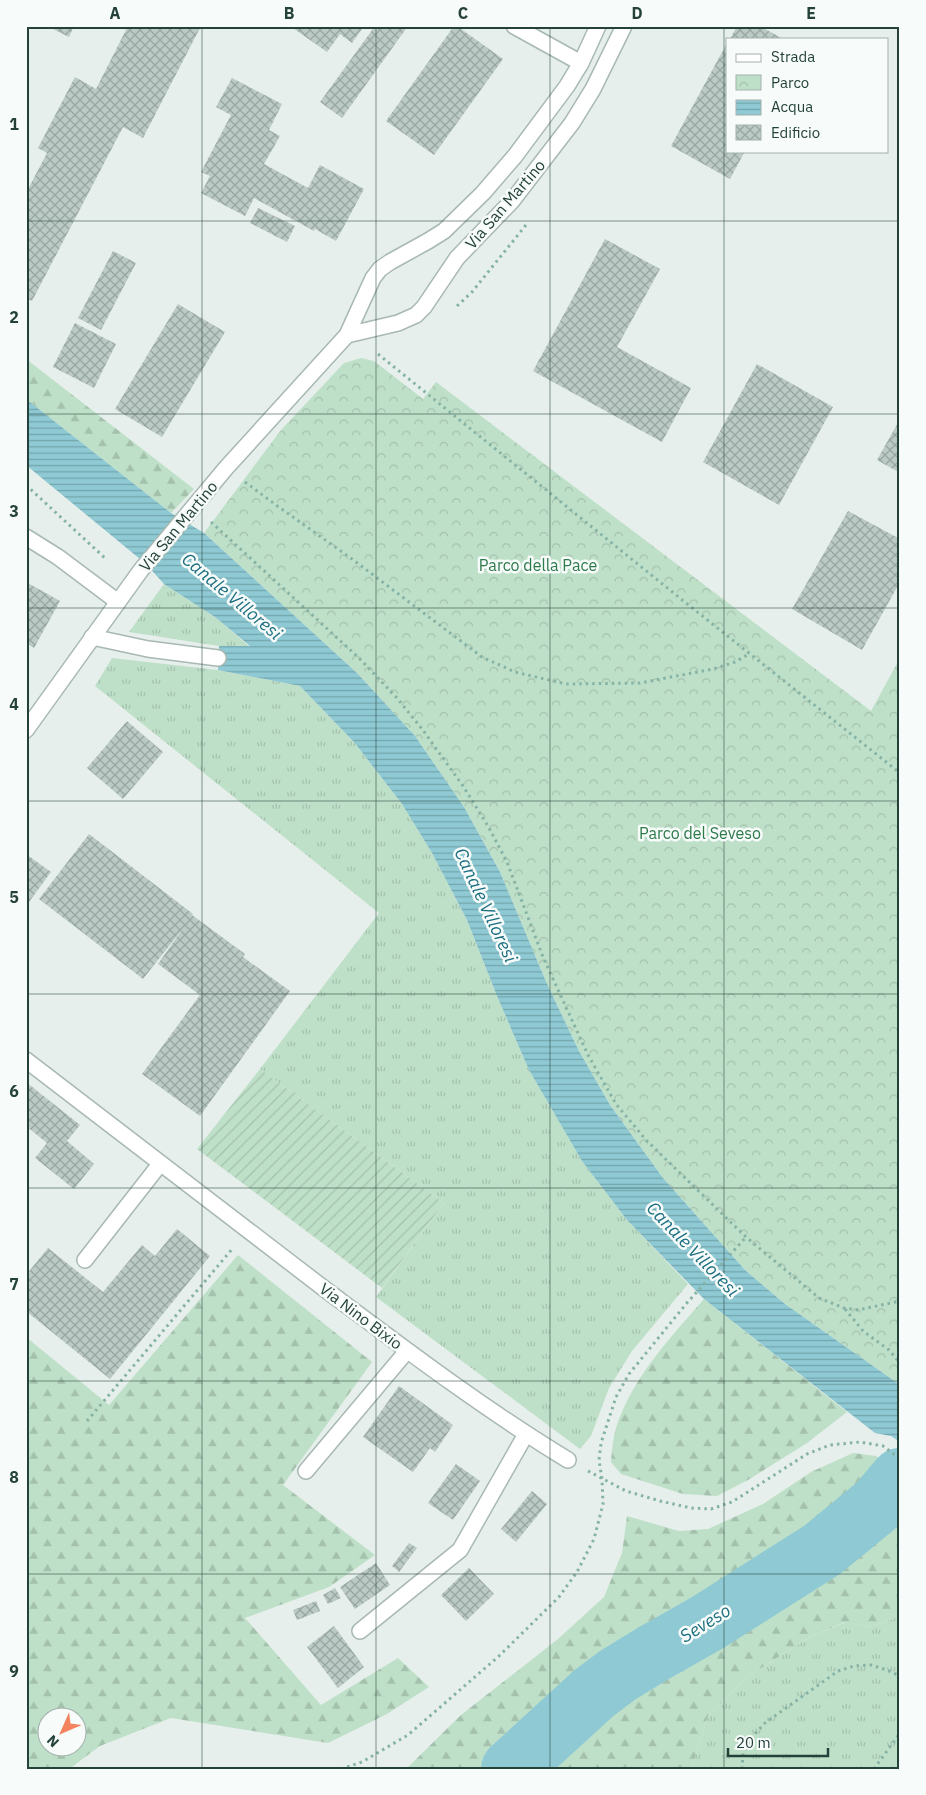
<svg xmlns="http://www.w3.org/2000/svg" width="926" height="1795" font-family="'IBM Plex Sans',sans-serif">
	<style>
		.grass { fill: url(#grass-tufts) }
		.forest { fill: url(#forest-firs); fill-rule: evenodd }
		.park { fill: url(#park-crowns) }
		.garden { fill: url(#garden-furrows) }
		.water { fill: url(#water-rules) }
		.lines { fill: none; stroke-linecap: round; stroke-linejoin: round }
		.river { stroke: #8ec9d4; stroke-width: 60 }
		.building { fill: url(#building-cross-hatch) }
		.service-casing { stroke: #a8b8b2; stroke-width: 18 }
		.minor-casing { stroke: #a8b8b2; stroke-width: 18 }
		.tertiary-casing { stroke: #a8b8b2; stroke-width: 18 }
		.path { stroke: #86b3a5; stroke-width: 3; stroke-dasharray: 2.5 4; stroke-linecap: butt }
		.service { stroke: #fff; stroke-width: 15 }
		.minor { stroke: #fff; stroke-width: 15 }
		.tertiary { stroke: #fff; stroke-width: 15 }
		.grid { fill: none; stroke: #24423a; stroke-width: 1; stroke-opacity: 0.55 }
		.labels { text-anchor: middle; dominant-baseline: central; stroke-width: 5; stroke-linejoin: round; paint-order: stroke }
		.street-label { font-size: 16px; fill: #24423a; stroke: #f7fbf9 }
		.park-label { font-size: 16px; fill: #2d7a4b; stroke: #f7fbf9 }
		.water-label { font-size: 18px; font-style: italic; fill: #1c6f80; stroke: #f7fbf9 }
		.neatline { fill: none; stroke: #24423a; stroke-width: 2 }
		.grid-label { font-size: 16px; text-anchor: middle; font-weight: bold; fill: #24423a }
	</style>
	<defs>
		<pattern id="grass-tufts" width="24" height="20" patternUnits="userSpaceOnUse" patternTransform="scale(1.25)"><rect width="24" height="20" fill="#bfe0c8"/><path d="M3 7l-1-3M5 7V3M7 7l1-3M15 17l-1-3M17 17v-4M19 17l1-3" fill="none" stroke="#a4c1ad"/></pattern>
		<pattern id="forest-firs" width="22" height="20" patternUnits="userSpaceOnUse" patternTransform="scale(1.25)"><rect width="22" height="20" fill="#bfe0c8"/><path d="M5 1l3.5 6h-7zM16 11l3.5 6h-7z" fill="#a4c1ad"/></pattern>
		<pattern id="park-crowns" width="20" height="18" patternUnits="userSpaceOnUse" patternTransform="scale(1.25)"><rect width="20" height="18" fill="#bfe0c8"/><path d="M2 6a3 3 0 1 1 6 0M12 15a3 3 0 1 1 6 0" fill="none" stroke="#a4c1ad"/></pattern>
		<pattern id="garden-furrows" width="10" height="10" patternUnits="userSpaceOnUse" patternTransform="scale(1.25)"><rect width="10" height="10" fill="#bfe0c8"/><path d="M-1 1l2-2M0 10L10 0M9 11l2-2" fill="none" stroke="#a4c1ad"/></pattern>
		<pattern id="water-rules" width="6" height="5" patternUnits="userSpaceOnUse" patternTransform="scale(1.25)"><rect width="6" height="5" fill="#8ec9d4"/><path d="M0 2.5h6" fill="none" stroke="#74a5ad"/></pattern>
		<pattern id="building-cross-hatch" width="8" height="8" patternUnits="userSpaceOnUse" patternTransform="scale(1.25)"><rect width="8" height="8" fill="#bbcac4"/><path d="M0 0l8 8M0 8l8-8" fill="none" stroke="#98a6a0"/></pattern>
	</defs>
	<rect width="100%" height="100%" fill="#e6efeb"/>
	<path class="grass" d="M 164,584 L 215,617 L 250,647 L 219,646 L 129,632 Z
		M 112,658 L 218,670 L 300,686 L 354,742 L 402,804 L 432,853 L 467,920 L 497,996 L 529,1070 L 582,1161 L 627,1220 L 688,1284 L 632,1351 L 609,1388 L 591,1436 L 580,1449 L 376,1297 L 444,1203 L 260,1069 L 379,913 L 95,686 Z
		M 900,1614 L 900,1769 L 690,1769 L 692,1768 L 708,1716 L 747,1677 L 808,1638 L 846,1622 L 870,1627 L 895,1618 Z"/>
	<path class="forest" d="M 26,359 L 194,489 L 171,513 L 26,399 Z
		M 238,1255 L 372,1362 L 283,1485 L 375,1555 L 329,1587 L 245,1618 L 321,1705 L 398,1658 L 429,1687 L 387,1714 L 328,1743 L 171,1718 L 100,1746 L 69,1769 L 26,1769 L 26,1337 L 109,1405 ZM 48,1718 L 78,1718 L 78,1748 L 48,1748 Z
		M 704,1299 L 847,1412 L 807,1443 L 748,1480 L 717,1496 L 683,1494 L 621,1474 L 611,1462 C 612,1451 613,1438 616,1428 C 632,1378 670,1338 704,1299 Z
		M 853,1453 L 876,1456 L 900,1473 L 900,1614 L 895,1618 L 870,1627 L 845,1622 L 808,1638 L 747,1677 L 708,1716 L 692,1768 L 406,1769 L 461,1715 L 558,1639 L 604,1597 L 622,1553 L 627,1516 L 679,1531 L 708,1529 L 763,1504 L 811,1472 Z"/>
	<path class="park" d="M 361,358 L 374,361 L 423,399 L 436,382 L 871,711 L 900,658 L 900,1385 L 785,1304 L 745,1270 L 663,1178 L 610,1105 L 579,1051 L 547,984 L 500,872 L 464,807 L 415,736 L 357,673 L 204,533 L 281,430 L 344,363 Z"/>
	<path class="garden" d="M 260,1069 L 444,1203 L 382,1288 L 197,1149 Z"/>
	<path class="water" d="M 26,399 L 171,513 L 204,533 L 357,673 L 415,736 L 464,807 L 500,872 L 547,984 L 579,1051 L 610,1105 L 663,1178 L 745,1270 L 785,1304 L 900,1385 L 900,1442 L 891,1436 L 875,1433 L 704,1299 L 627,1220 L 582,1161 L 529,1070 L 497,996 L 467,920 L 432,853 L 402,804 L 354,742 L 300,686 L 218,670 L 219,646 L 250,646 L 215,617 L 164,584 L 146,564 L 26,465 Z"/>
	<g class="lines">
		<path class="river" d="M 511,1769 L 594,1693 L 618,1675 L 654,1653 L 707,1623 L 822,1550 L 878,1504 L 900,1478"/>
	</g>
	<path class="building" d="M 47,26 L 74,26 L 69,37 Z
		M 128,26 L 201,26 L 143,138 L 123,127 L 32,301 L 26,298 L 26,193 L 47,153 L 38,148 L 75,77 L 96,89 Z
		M 290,26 L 364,26 L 352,43 L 340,34 L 327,52 Z
		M 375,26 L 408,26 L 342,118 L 320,102 Z
		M 454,26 L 457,26 L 503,59 L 434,155 L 386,121 Z
		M 737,26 L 760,26 L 783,39 L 730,39 Z
		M 727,43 L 727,151 L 745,151 L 730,179 L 671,146 Z
		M 232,78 L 282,104 L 269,130 L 280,136 L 264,164 L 308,188 L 320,165 L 364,189 L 336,241 L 315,229 L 314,231 L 254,198 L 245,216 L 201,193 L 210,176 L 201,172 L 231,115 L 216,107 Z
		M 258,208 L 295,226 L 287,242 L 250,223 Z
		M 605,239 L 660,269 L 617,347 L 691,388 L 662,442 L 533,371 Z
		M 113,251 L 136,263 L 101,330 L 78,318 Z
		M 178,304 L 225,332 L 162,437 L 115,409 Z
		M 75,323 L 116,344 L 94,388 L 53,367 Z
		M 757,364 L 833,407 L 779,505 L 703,462 Z
		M 900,419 L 900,473 L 877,460 Z
		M 848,511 L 900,539 L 900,582 L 862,650 L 792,609 Z
		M 26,582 L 60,601 L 34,648 L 26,643 Z
		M 127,721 L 163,752 L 123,799 L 87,768 Z
		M 89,834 L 193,914 L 192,915 L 245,954 L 243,957 L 290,991 L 200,1116 L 142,1074 L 200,995 L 158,964 L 184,927 L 143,979 L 39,899 Z
		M 26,854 L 51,872 L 26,906 Z
		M 26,1082 L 80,1125 L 67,1141 L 94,1164 L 74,1189 L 35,1158 L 47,1143 L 26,1126 Z
		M 177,1229 L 210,1256 L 110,1379 L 26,1311 L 26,1275 L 48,1248 L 103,1292 L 142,1245 L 155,1256 Z
		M 399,1386 L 453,1425 L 435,1452 L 430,1448 L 413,1472 L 363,1437 Z
		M 456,1464 L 480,1481 L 453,1520 L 428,1503 Z
		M 532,1491 L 547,1504 L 516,1542 L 501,1529 Z
		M 409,1543 L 417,1548 L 399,1572 L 392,1566 Z
		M 376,1563 L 390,1585 L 355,1609 L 340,1587 Z
		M 469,1568 L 494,1594 L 466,1621 L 441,1595 Z
		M 335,1588 L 341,1598 L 328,1604 L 323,1595 Z
		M 316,1601 L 320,1611 L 297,1620 L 293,1610 Z
		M 334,1626 L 364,1667 L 338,1688 L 307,1647 Z"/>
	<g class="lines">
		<g class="service-casing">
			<path id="service" d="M 92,637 L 148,649 L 218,658
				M 85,1260 L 160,1164
				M 306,1471 L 407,1351
				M 360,1631 L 460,1550 L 526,1434"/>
		</g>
		<g class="minor-casing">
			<path id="minor" d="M 514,26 L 581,63
				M 26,537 L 58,557 L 118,602
				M 26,1060 C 126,1137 226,1214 326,1290 C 405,1349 484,1409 568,1460"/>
		</g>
		<g class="tertiary-casing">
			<path id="tertiary" d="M 347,335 L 398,323 L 416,315 L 424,307 L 457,258 L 512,201 L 572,123 L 593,89 L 624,26
				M 26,730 L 141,570 L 226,468 L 347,335 L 373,278 L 380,269 L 390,262 L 428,241 L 444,231 L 483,193 L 515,156 L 567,86 L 581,63 L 598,26"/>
		</g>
		<path class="path" d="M 457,306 L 472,292 L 526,225
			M 378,354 L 681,599 L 900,773
			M 245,482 L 276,505 L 352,559 L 482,657 L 515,672 L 566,684 L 640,683 L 713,669 L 735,662 L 749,654
			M 26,485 L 106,559
			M 211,522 L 359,658 L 397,698 L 422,729 L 463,786 L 488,826 L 507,862 L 543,957 L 588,1055 L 616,1104 L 646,1140 L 746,1237 L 819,1298 L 844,1308 L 858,1310 L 900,1301
			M 845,1309 L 863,1331 L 889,1350 L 900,1363
			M 87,1421 L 233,1248
			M 588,1471 L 626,1491 L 660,1501 L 691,1508 L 711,1509 L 732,1502 L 807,1454 L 830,1445 L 860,1442 L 883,1446 L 900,1459
			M 341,1769 L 362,1762 L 408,1735 L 499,1656 L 559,1597 L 577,1572 L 594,1539 L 603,1504 L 602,1479 L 599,1460 L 601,1443 L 616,1397 L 629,1374 L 686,1304 L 746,1237
			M 742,1769 L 743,1753 L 752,1737 L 765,1723 L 838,1671 L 854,1666 L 871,1665 L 887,1670 L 900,1676
			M 874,1769 L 900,1733"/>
		<use href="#service" class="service"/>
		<use href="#minor" class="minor"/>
		<use href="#tertiary" class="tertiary"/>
	</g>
	<path class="grid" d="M 202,26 L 202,1769M 376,26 L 376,1769M 550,26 L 550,1769M 724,26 L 724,1769M 26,221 L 900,221M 26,414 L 900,414M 26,608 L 900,608M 26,801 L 900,801M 26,994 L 900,994M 26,1188 L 900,1188M 26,1381 L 900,1381M 26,1574 L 900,1574"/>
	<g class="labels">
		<g class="street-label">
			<text transform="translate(505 204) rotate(-49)">Via San Martino</text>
			<text transform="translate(178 526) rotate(-50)">Via San Martino</text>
			<text transform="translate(361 1316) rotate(37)">Via Nino Bixio</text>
		</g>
		<g class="park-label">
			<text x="538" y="565">Parco della Pace</text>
			<text x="700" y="833">Parco del Seveso</text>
		</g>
		<g class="water-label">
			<text transform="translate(232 596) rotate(40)">Canale Villoresi</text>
			<text transform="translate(486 905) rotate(65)">Canale Villoresi</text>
			<text transform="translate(693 1249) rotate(46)">Canale Villoresi</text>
			<text transform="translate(705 1623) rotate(-32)">Seveso</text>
		</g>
	</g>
	<rect width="926" height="1795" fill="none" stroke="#f7fbf9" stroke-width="55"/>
	<rect x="726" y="38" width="162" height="115" fill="#f7fbf9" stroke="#a3b1ad"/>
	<rect x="736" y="54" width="25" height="8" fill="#ffffff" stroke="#a3b1ad"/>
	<text x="771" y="62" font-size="15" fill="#24423a">Strada</text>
	<rect x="736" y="75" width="25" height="15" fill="url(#park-crowns)" stroke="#a3b1ad"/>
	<text x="771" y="88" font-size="15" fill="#24423a">Parco</text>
	<rect x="736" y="100" width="25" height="15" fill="url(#water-rules)" stroke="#a3b1ad"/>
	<text x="771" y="112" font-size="15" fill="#24423a">Acqua</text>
	<rect x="736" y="125" width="25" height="15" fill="url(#building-cross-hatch)" stroke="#a3b1ad"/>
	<text x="771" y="138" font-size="15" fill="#24423a">Edificio</text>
	<g transform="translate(62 1732) rotate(225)"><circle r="24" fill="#f7fbf9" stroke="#a3b1ad"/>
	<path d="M0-4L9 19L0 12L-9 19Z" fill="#f4845f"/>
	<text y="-8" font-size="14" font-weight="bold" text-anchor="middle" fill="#24423a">N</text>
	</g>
	<path d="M728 1748v8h100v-8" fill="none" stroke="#24423a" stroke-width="2.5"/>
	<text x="736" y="1748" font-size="15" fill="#24423a" stroke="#f7fbf9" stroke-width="4" paint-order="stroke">20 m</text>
	<rect x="28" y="28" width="870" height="1740" class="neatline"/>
	<g class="grid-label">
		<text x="115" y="19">A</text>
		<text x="289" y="19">B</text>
		<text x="463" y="19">C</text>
		<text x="637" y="19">D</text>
		<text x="811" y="19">E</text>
		<text x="14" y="130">1</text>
		<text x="14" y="323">2</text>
		<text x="14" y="517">3</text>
		<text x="14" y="710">4</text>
		<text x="14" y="903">5</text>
		<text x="14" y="1097">6</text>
		<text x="14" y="1290">7</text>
		<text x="14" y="1483">8</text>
		<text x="14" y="1677">9</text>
	</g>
</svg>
